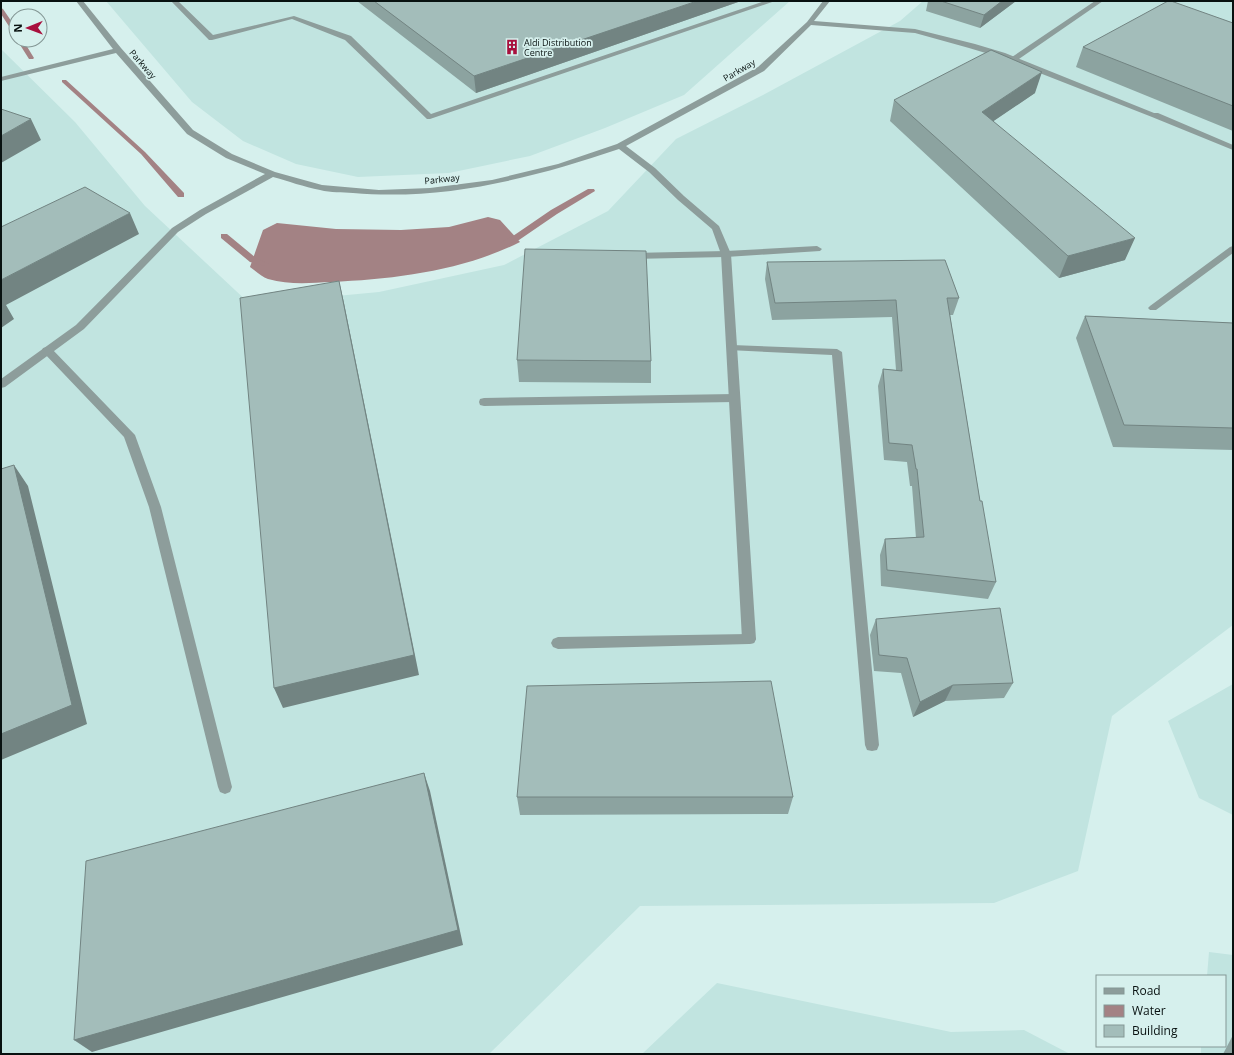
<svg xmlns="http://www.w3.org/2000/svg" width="1234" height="1055" font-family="'Open Sans',sans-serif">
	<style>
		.built { fill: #c1e4e0 }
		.water { fill: #a38284 }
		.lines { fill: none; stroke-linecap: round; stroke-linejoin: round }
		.stream { fill: #a38284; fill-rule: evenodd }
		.lane { fill: #8d9d9b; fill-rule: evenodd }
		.street { fill: #8d9d9b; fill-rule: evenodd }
		.wall { fill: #8ca3a0 }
		.shaded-wall { fill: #728482 }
		.building { fill: #a3bdba; stroke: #728482 }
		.labels { text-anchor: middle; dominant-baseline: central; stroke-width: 3.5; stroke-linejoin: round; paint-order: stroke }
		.far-poi-label { font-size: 9px; fill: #081110; stroke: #d6f0ed; text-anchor: start }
		.far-street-label { font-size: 9px; fill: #081110; stroke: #d6f0ed }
	</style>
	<rect width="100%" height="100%" fill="#d6f0ed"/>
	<path class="built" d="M 106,1 L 790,1 L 684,95 L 605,128 L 530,156 L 449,173 L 358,177 L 296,164 L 243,141 L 192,102 Z
		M 923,1 L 1233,1 L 1233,625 L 1112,716 L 1078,871 L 994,903 L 640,906 L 489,1054 L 1,1054 L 1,49 L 75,122 L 145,206 L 250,304 L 379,292 L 504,265 L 608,211 L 676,139 L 763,95 L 900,21 Z
		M 1233,684 L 1233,815 L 1199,798 L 1168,721 Z
		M 1209,952 L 1233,955 L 1233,1054 L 1201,1054 L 1201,1046 L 1225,1046 L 1225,976 L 1207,976 Z
		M 717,983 L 951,1032 L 1024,1030 L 1070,1054 L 642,1054 Z"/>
	<path class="water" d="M 488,217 L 500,220 L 520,242 C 462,271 395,279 331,282 C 310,283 289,285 268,279 C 262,277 256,271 250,267 L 263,230 L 277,223 L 336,229 L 401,230 L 449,227 Z"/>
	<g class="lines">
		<path class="stream" d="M 1,8 L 3,9 L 16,28 L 16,35 L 14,34 L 1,14 Z
			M 17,40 L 23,40 L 34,58 L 33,59 L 29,59 Z
			M 62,80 L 66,80 L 145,152 L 184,193 L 184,197 L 178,197 L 141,154 L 62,82 Z
			M 588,189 L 594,189 L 595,191 L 557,214 L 519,240 L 504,245 L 500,243 L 513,236 L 551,210 Z
			M 221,234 L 227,234 L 256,258 L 269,264 L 265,266 L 250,262 L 221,238 Z"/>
		<path class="lane" d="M 171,1 L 178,1 L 213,35 L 294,16 L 351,36 L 431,114 L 765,1 L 775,1 L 430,119 L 427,119 L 345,40 L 292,19 L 212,40 L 209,40 Z
			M 1095,1 L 1103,1 L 1016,61 L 1013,61 L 1009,59 Z
			M 1152,113 L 1158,113 L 1233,145 L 1233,150 L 1152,117 Z
			M 817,246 L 822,249 L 820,251 L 726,257 L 631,259 L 626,256 L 631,253 L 726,251 Z
			M 1233,246 L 1233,253 L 1156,310 L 1150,310 L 1148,308 L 1150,306 L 1230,247 Z
			M 732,345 L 837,349 L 842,352 L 879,745 L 877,750 L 872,751 L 867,750 L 865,745 L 832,355 L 728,350 L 727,348 L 728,346 Z
			M 47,347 L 51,348 L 135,435 L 161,507 L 232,787 L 230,792 L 225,794 L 220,792 L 218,787 L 149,507 L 124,437 L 43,352 L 42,350 L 43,348 Z
			M 735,394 L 739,395 L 740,398 L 739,401 L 735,402 L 484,406 L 480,405 L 479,402 L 480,399 L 484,398 Z
			M 749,634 L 754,635 L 756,639 L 754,643 L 749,644 L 558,649 L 553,647 L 551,643 L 553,639 L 558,637 Z"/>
		<path class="street" d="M 76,1 L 83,1 L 121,48 L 193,130 L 232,154 L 275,172 L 322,185 L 379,190 L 430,188 L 492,180 L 558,164 L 617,144 L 758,67 L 807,22 L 823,1 L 830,1 L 814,21 L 915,29 L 975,44 L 1005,53 L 1159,115 L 1155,117 L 1152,117 L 999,57 L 969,48 L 915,33 L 811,25 L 764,71 L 626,146 L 655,168 L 684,196 L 719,226 L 731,254 L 756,639 L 754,643 L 749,644 L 744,643 L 742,639 L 721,254 L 712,229 L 678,200 L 649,172 L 619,149 C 533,178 445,201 353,193 C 342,192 331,193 320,190 C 304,187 288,181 273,177 L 206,214 L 178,232 L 84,329 L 5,387 L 1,388 L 1,379 L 76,325 L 172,228 L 200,210 L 265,174 L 226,158 L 187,134 L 116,53 L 1,81 L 1,77 L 113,49 Z"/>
	</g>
	<path class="wall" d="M 357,1 L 741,1 L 476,93 Z
		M 928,1 L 1016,1 L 980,28 L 926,11 Z
		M 1233,23 L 1233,131 L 1076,67 L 1083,47 Z
		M 1035,93 L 993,121 L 1125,260 L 1059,278 L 890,121 L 894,100 Z
		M 767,262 L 959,298 L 953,315 L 950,315 L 980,501 L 996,582 L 988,599 L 881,586 L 880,555 L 885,539 L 916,538 L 912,486 L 910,486 L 907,462 L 884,460 L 878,386 L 883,369 L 896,370 L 892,317 L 772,320 L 765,279 Z
		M 1085,316 L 1233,323 L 1233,450 L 1113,447 L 1076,338 Z
		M 517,360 L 651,361 L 651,383 L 519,382 Z
		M 876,619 L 1013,683 L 1004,698 L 945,701 L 913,717 L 901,673 L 874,671 L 870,635 Z
		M 517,797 L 793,797 L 788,814 L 520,815 Z
		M 1233,1035 L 1233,1054 L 1223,1054 Z"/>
	<path class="shaded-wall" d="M 697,1 L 741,1 L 476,93 L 474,76 Z
		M 1002,1 L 1016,1 L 980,28 L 984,15 Z
		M 1042,72 L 1035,93 L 976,133 L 982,112 Z
		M 31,119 L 41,140 L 1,163 L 1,136 Z
		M 130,213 L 139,234 L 6,305 L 14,319 L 1,328 L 1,280 Z
		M 1135,238 L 1125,260 L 1059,278 L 1068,256 Z
		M 339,281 L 344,303 L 419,675 L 283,708 L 274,688 Z
		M 14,465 L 28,486 L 87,724 L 1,760 L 1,734 Z
		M 953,685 L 945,701 L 913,717 L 920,702 Z
		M 424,773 L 430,791 L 463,945 L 92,1052 L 74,1040 Z"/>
	<path class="building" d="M 374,1 L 697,1 L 474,76 Z
		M 941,1 L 1002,1 L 984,15 Z
		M 1168,1 L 1171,1 L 1233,23 L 1233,106 L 1083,47 Z
		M 991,50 L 1042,72 L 982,112 L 1135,238 L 1068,256 L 894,100 Z
		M 1,109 L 31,119 L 1,136 Z
		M 85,187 L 130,213 L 1,280 L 1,227 Z
		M 525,249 L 646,251 L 651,361 L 517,360 Z
		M 945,260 L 959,298 L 947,298 L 980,501 L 982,501 L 996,582 L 887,570 L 885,539 L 924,537 L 917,469 L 916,469 L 912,445 L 889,443 L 883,369 L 902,371 L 896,300 L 775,303 L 767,262 Z
		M 339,281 L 414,655 L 274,688 L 240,298 Z
		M 1085,316 L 1233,323 L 1233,428 L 1124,425 Z
		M 14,465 L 72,705 L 1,734 L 1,469 Z
		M 1000,608 L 1013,683 L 953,685 L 920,702 L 907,658 L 879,655 L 876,619 Z
		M 771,681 L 793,797 L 517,797 L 527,686 Z
		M 424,773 L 458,930 L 74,1040 L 86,861 Z"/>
	<defs>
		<g id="building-bare" transform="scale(1.2)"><path d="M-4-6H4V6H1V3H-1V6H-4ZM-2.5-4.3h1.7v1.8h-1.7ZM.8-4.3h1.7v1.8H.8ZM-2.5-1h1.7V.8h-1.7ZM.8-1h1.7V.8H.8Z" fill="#a8103d" stroke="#d6f0ed" stroke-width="2.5" paint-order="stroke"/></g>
	</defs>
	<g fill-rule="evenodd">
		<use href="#building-bare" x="512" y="47"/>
	</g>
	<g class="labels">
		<g class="far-poi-label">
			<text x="524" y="42">Aldi Distribution<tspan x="524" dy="10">Centre</tspan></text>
		</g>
		<g class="far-street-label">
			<text transform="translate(143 64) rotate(49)">Parkway</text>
			<text transform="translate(739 70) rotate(-30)">Parkway</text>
			<text transform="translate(442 179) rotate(-6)">Parkway</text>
		</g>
	</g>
	<rect width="1234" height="1055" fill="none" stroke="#081110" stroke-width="4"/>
	<rect x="1096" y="975" width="130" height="72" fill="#d6f0ed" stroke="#849795"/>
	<rect x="1104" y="988" width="20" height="6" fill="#8d9d9b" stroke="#849795"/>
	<text x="1132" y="995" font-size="12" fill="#081110">Road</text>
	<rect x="1104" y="1005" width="20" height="12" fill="#a38284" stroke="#849795"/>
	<text x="1132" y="1015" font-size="12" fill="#081110">Water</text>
	<rect x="1104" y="1025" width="20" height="12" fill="#a3bdba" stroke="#849795"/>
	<text x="1132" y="1035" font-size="12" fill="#081110">Building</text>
	<g transform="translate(28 28) rotate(269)"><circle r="19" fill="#d6f0ed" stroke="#849795"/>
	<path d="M0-3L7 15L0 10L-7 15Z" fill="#a8103d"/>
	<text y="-6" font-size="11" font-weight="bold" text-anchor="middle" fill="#081110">N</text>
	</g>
</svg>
